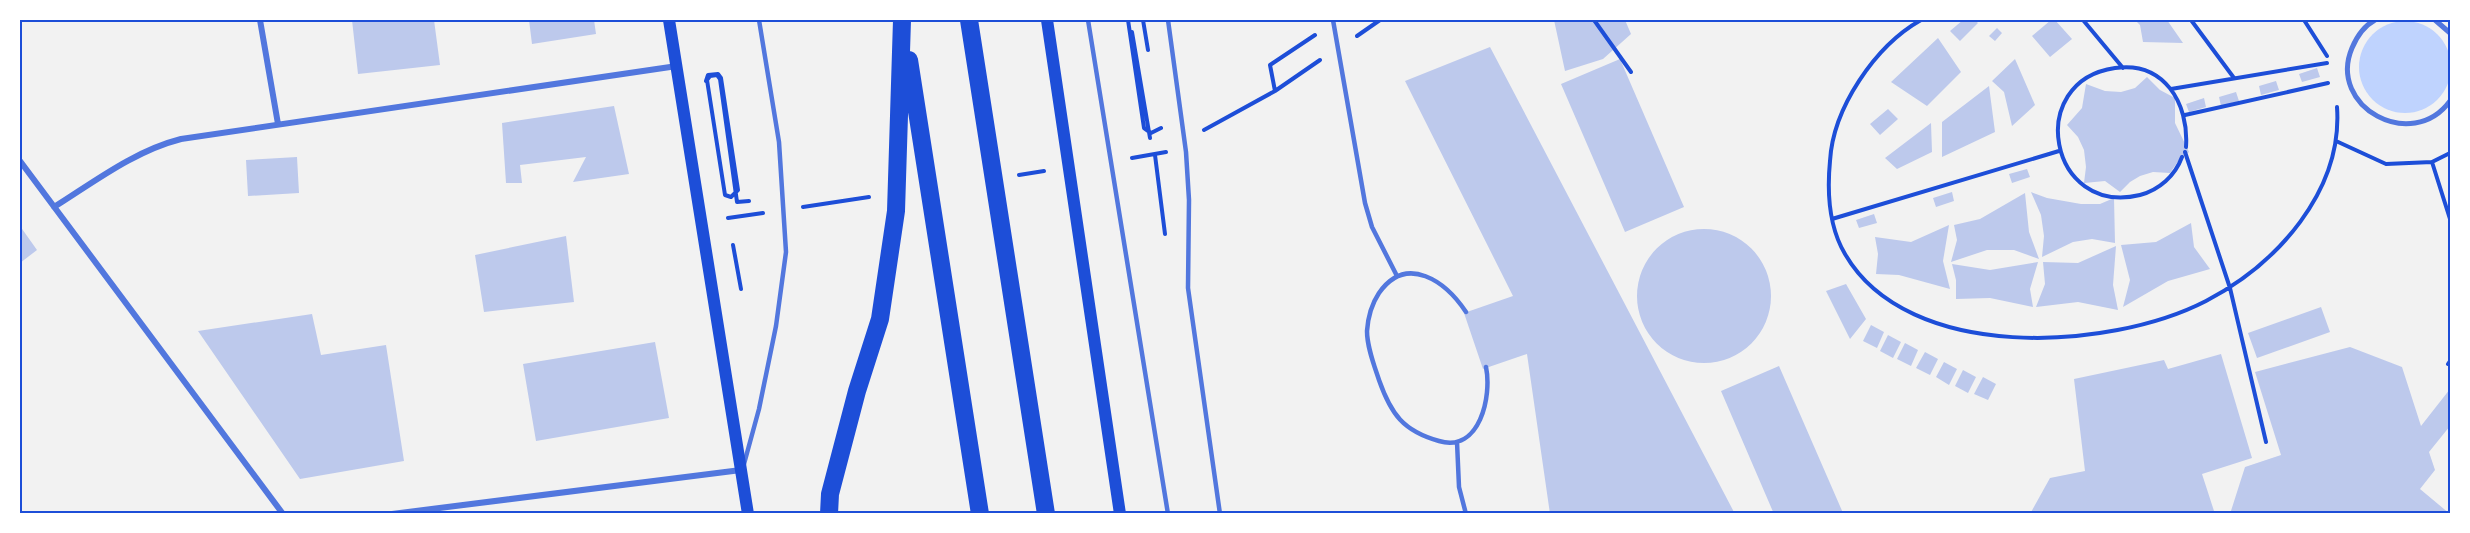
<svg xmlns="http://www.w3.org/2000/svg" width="2470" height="533" font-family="'Asap Condensed',sans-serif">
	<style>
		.water { fill: #bfd3fe }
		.building { fill: #bdc9ec }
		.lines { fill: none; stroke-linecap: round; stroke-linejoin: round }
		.path { stroke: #1d4ed8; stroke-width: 4 }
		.service { stroke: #5277de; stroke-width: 4.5 }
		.pedestrian { stroke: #5277de; stroke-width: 5 }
		.minor { stroke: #5277de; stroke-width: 6 }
		.secondary { stroke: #1d4ed8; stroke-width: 12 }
		.motorway { stroke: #1d4ed8; stroke-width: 18 }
		.neatline { fill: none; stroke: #1d4ed8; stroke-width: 2 }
	</style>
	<rect width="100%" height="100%" fill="#f2f2f2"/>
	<path class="water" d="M2359 67a46 46 0 1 1 92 0a46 46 0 1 1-92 0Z"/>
	<path class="building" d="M 352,20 L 434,20 L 440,65 L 358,74 Z
		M 529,20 L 594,20 L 596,34 L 532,44 Z
		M 1554,20 L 1625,20 L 1631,34 L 1603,59 L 1565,71 Z
		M 1963,20 L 1975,20 L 1978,23 L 1960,41 L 1950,31 Z
		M 2051,20 L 2055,20 L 2072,39 L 2050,57 L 2032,36 Z
		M 2135,20 L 2167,20 L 2183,43 L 2143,42 L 2140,25 Z
		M 1997,28 L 2002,33 L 1995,41 L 1989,36 Z
		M 1938,38 L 1961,72 L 1927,106 L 1891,82 Z
		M 1490,47 L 1735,514 L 1550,514 L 1527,354 L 1483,369 L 1464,313 L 1513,296 L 1405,81 Z
		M 1620,59 L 1684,207 L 1625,232 L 1561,84 Z
		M 2015,59 L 2035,105 L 2012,126 L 2004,92 L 1992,81 Z
		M 2317,68 L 2320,77 L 2302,82 L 2299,74 Z
		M 2147,77 L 2160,90 L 2175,98 L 2175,123 L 2189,152 L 2179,160 L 2170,173 L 2153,172 L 2140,176 L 2130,182 L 2120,192 L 2105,181 L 2084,183 L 2086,167 L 2084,150 L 2078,137 L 2067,125 L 2082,108 L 2086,84 L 2105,91 L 2121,92 L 2135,88 Z
		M 2276,81 L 2279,90 L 2261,95 L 2259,86 Z
		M 1989,86 L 1995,132 L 1942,157 L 1942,122 Z
		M 2236,92 L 2239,101 L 2221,106 L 2219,97 Z
		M 2204,98 L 2206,107 L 2189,112 L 2186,104 Z
		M 614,106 L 629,174 L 573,182 L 586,157 L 520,165 L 522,183 L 506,183 L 502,123 Z
		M 1888,109 L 1898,119 L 1880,135 L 1870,124 Z
		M 1931,123 L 1932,152 L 1897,169 L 1885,158 Z
		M 297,157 L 299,193 L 248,196 L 246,160 Z
		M 2027,169 L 2030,177 L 2012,183 L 2009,174 Z
		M 1952,192 L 1954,201 L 1936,207 L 1933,198 Z
		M 2031,192 L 2047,198 L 2081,204 L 2100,204 L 2114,198 L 2115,243 L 2092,239 L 2073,242 L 2042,257 L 2044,236 L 2041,215 Z
		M 2025,193 L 2029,232 L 2039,259 L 2014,250 L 1987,250 L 1951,262 L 1957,240 L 1954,225 L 1980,219 Z
		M 1874,214 L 1877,223 L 1859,228 L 1856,220 Z
		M 2191,223 L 2194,247 L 2210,269 L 2168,281 L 2123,307 L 2130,280 L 2121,245 L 2156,242 Z
		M 1949,225 L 1943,261 L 1950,289 L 1899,275 L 1876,274 L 1878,254 L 1875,237 L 1911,242 Z
		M 20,226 L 37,250 L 20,263 Z
		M1637 296a67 67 0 1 1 134 0a67 67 0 1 1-134 0Z
		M 566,236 L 574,302 L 484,312 L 475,255 Z
		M 2116,246 L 2113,285 L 2118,310 L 2078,302 L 2036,307 L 2045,284 L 2043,262 L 2078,263 Z
		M 2038,262 L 2030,289 L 2033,307 L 1990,298 L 1956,299 L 1956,280 L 1952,264 L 1990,270 Z
		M 1846,284 L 1866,319 L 1850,339 L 1826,291 Z
		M 2321,307 L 2330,332 L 2257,358 L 2248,333 Z
		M 312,314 L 321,355 L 386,345 L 404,461 L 300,479 L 198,331 Z
		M 1871,325 L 1884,332 L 1877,348 L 1863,341 Z
		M 1888,335 L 1901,342 L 1893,358 L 1880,351 Z
		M 655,342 L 669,418 L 536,441 L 523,364 Z
		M 1905,343 L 1918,350 L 1911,366 L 1897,359 Z
		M 2350,347 L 2402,367 L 2421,426 L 2450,389 L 2450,426 L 2429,452 L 2435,470 L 2420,489 L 2450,514 L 2404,514 L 2401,511 L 2399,514 L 2230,514 L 2245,467 L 2281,455 L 2255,372 Z
		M 1925,352 L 1938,359 L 1930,375 L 1916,368 Z
		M 2221,354 L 2252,458 L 2202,474 L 2215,514 L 2030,514 L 2050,478 L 2085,471 L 2074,379 L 2164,360 L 2168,369 Z
		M 1944,362 L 1957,369 L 1949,385 L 1936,377 Z
		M 1779,366 L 1843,513 L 1842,514 L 1774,514 L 1721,391 Z
		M 1963,370 L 1976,377 L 1968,393 L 1955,386 Z
		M 1983,377 L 1996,384 L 1988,400 L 1974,394 Z"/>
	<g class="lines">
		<path class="path" d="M 1128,20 L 1144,128 L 1151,133 L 1161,128
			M 1143,20 L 1148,50
			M 1594,20 L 1631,72
			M 1921,20 C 1875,46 1833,108 1830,161 C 1827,192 1829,227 1845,254 C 1908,363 2109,351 2206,301 C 2277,264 2343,191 2337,107
			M 2083,20 L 2123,68
			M 2191,20 L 2234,78
			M 2304,20 L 2327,56
			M 1132,32 L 1150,138
			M 1357,36 L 1380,20
			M 706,81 L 708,75 L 718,74 L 721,78 L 738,190 L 731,197 L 725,195 L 707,80 L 710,76 L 717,75 L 720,79 L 737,202 L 749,201
			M 2171,89 L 2327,63
			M 1275,91 L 1270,65 L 1315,35
			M 2185,115 L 2328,83
			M 1204,130 L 1275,91 L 1320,60
			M 2336,141 L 2386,164 L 2432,162 L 2450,153
			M 2185,152 L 2230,288 L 2266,442
			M 1155,155 L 1165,234
			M 2182,157 C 2175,176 2159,190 2140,195 C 2049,217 2024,81 2115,68 C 2164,61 2189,103 2186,147
			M 1132,158 L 1166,152
			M 2432,162 L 2450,219
			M 1019,175 L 1044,171
			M 803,207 L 869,197
			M 728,218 L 763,213
			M 1832,219 L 2059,151
			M 733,245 L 741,289
			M 2448,364 L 2450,361"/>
		<path class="service" d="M 1088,20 L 1168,514
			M 1168,20 L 1186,152 L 1189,200 L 1188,288 L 1220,514
			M 1333,20 L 1365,203 L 1372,227 L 1397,276
			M 1466,312 C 1446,282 1407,253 1379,293 C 1371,305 1368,317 1367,331 C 1367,347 1374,365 1379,380 C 1391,414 1403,431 1439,441 C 1480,453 1492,396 1486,367
			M 1457,442 L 1459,487 L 1466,514
			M 744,464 L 759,409 L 776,326 L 786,252 L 779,142 L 759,20"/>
		<path class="pedestrian" d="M 2375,20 C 2364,26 2357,36 2352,48 C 2327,107 2412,153 2450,101
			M 2435,20 L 2450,33"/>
		<path class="minor" d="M 260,20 L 278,124
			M 20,161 L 283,514
			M 54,207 C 94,182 134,151 181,139 L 677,66
			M 392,514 L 741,470"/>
		<path class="secondary" d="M 669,20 L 748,514
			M 1047,20 L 1120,514"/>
		<path class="motorway" d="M 969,20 L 1046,514
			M 909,60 L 980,514
			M 829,514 L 830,494 L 857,391 L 880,319 L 896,211 L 902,20"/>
	</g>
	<rect width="2470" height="533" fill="none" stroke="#ffffff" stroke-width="42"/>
	<rect x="21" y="21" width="2428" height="491" class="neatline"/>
</svg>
